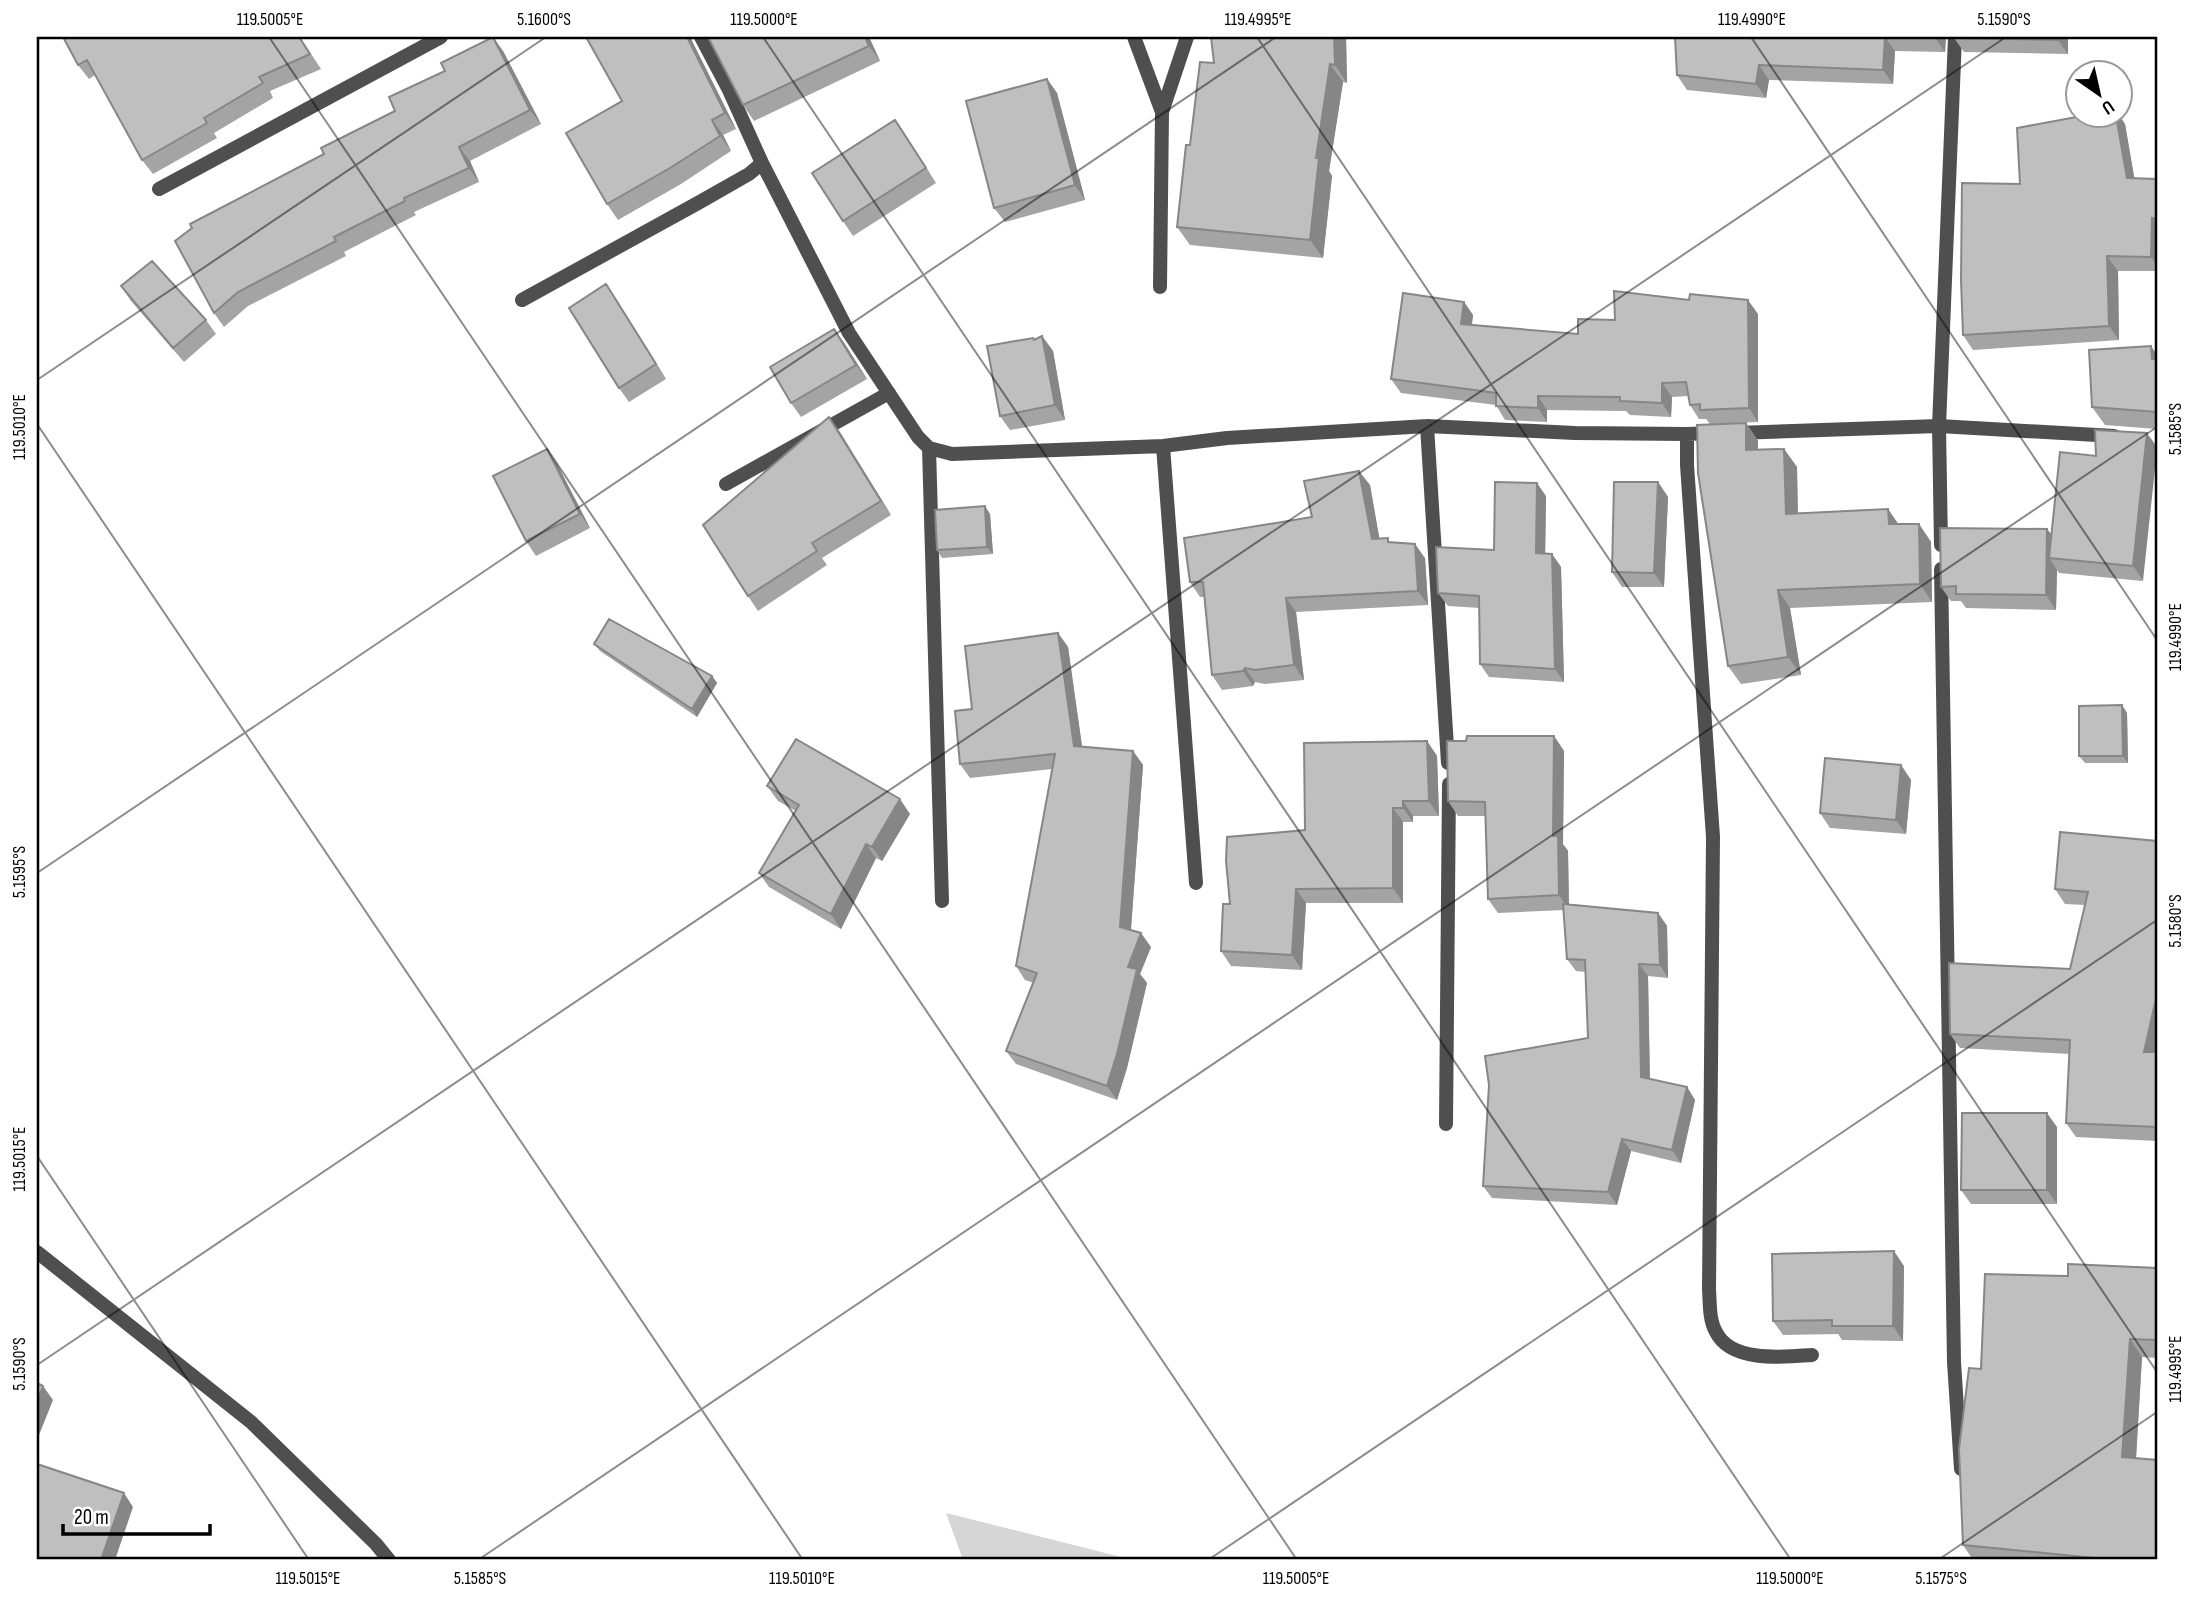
<svg xmlns="http://www.w3.org/2000/svg" width="2194" height="1597" font-family="'Sofia Sans Condensed',sans-serif">
	<style>
		.grass { fill: #d6d6d6 }
		.lines { fill: none; stroke-linecap: round; stroke-linejoin: round }
		.street { stroke: #4f4f4f; stroke-width: 14 }
		.wall { fill: #a4a4a4 }
		.shaded-wall { fill: #868686 }
		.building { fill: #bfbfbf; stroke: #868686; stroke-width: 2 }
		.ticks { fill: none; stroke: #000; stroke-width: 2; stroke-opacity: 0.45 }
		.neatline { fill: none; stroke: #000; stroke-width: 2.5 }
		.ticks-label { font-size: 18px; text-anchor: middle; fill: #000 }
	</style>
	<rect width="100%" height="100%" fill="#fff"/>
	<path class="grass" d="M 946,1513 L 1133,1560 L 963,1560 Z"/>
	<g class="lines">
		<path class="street" d="M 1134,37 L 1162,112
			M 762,163 L 849,333 L 918,437 L 929,448 L 952,454 L 1163,446 L 1227,438 L 1427,426 L 1575,433 L 1687,434
			M 159,189 L 441,37
			M 1160,287 L 1162,112 L 1187,37
			M 522,300 L 698,203 L 749,174 L 762,163 L 729,90 L 701,37
			M 1427,426 L 1448,763
			M 1715,433 L 1687,434 L 1687,465 L 1713,837 L 1709,1289 C 1710,1304 1709,1320 1716,1332 C 1731,1363 1785,1357 1812,1355
			M 1736,433 L 1939,426 L 2114,436
			M 1163,446 L 1196,883
			M 929,448 L 942,901
			M 726,484 L 889,393
			M 1941,545 L 1939,426 L 1955,37
			M 1941,569 L 1954,1362 L 1961,1469
			M 1446,1124 L 1449,784
			M 37,1252 L 251,1422 L 376,1544 L 389,1560"/>
	</g>
	<path class="wall" d="M 63,37 L 300,37 L 321,69 L 270,91 L 273,98 L 214,133 L 217,138 L 153,174 L 142,160 L 95,75 L 89,79 L 78,65 Z
		M 708,37 L 869,37 L 880,61 L 754,121 L 743,105 Z
		M 1211,37 L 1346,37 L 1347,83 L 1343,82 L 1329,171 L 1332,176 L 1323,258 L 1190,245 L 1177,227 L 1190,145 L 1214,63 Z
		M 1675,37 L 1946,37 L 1945,52 L 1895,51 L 1893,84 L 1769,80 L 1766,98 L 1687,90 L 1677,75 Z
		M 2068,37 L 2068,54 L 1964,52 L 1954,38 Z
		M 692,41 L 736,129 L 723,135 L 731,151 L 681,184 L 618,220 L 607,204 L 622,101 Z
		M 503,51 L 541,124 L 470,161 L 479,182 L 414,212 L 416,215 L 344,252 L 346,256 L 248,306 L 224,327 L 214,313 L 324,154 L 395,111 Z
		M 1047,79 L 1057,93 L 1085,200 L 1005,222 L 994,208 Z
		M 895,120 L 936,183 L 853,236 L 843,221 Z
		M 2125,124 L 2134,178 L 2157,179 L 2157,271 L 2118,271 L 2119,340 L 1973,350 L 1963,335 L 2020,184 Z
		M 121,286 L 206,320 L 216,334 L 184,362 L 131,301 Z
		M 616,299 L 666,379 L 629,402 L 619,388 Z
		M 1464,302 L 1473,315 L 1472,325 L 1578,334 L 1615,320 L 1758,314 L 1758,422 L 1710,424 L 1706,419 L 1699,419 L 1690,405 L 1688,396 L 1672,397 L 1671,417 L 1630,415 L 1626,411 L 1547,410 L 1547,422 L 1505,420 L 1496,405 L 1401,393 L 1391,379 Z
		M 834,329 L 867,379 L 801,417 L 791,403 Z
		M 1042,336 L 1053,351 L 1065,420 L 1010,430 L 1000,416 Z
		M 2157,355 L 2157,429 L 2105,425 L 2092,407 Z
		M 829,417 L 891,515 L 822,558 L 827,565 L 758,611 L 748,596 Z
		M 1746,423 L 1758,441 L 1758,449 L 1784,449 L 1797,467 L 1798,513 L 1888,509 L 1898,524 L 1919,524 L 1931,542 L 1932,602 L 1790,608 L 1801,675 L 1741,684 L 1728,666 Z
		M 2060,452 L 2143,581 L 2059,573 L 2057,570 L 2056,610 L 1966,608 L 1961,601 L 1951,601 L 1941,587 L 2047,529 L 2051,534 Z
		M 557,464 L 590,528 L 536,556 L 526,541 Z
		M 1658,482 L 1668,497 L 1664,587 L 1622,587 L 1612,572 Z
		M 1370,485 L 1379,538 L 1391,542 L 1425,558 L 1428,605 L 1296,612 L 1304,680 L 1265,684 L 1255,682 L 1253,686 L 1222,690 L 1212,675 L 1204,597 L 1200,597 L 1190,582 Z
		M 1546,496 L 1545,553 L 1552,554 L 1561,567 L 1564,682 L 1489,677 L 1480,664 L 1480,608 L 1448,606 L 1438,593 L 1494,550 Z
		M 990,514 L 993,554 L 942,558 L 937,550 Z
		M 1058,633 L 1068,647 L 1082,747 L 1133,751 L 1143,765 L 1131,930 L 1151,947 L 1140,974 L 1147,983 L 1127,1068 L 1117,1100 L 1016,1064 L 1006,1051 L 1034,983 L 1025,980 L 1016,966 L 1052,769 L 970,778 L 960,764 L 972,709 Z
		M 594,644 L 712,676 L 717,683 L 697,717 L 600,651 Z
		M 2122,705 L 2127,713 L 2128,763 L 2085,763 L 2079,756 Z
		M 1554,736 L 1564,751 L 1563,844 L 1568,851 L 1569,905 L 1658,913 L 1667,926 L 1668,978 L 1648,976 L 1650,1079 L 1687,1087 L 1695,1100 L 1681,1163 L 1631,1151 L 1617,1205 L 1492,1198 L 1483,1186 L 1588,1038 L 1586,972 L 1576,971 L 1567,959 L 1564,910 L 1498,913 L 1488,899 L 1486,816 L 1458,816 L 1448,801 Z
		M 1427,741 L 1437,756 L 1439,816 L 1413,816 L 1413,822 L 1403,822 L 1403,903 L 1306,903 L 1302,970 L 1231,966 L 1221,951 L 1230,904 L 1305,830 Z
		M 1901,765 L 1911,780 L 1906,834 L 1830,828 L 1820,813 Z
		M 767,786 L 910,814 L 882,861 L 876,858 L 841,929 L 769,887 L 759,873 L 796,811 L 778,801 Z
		M 2157,841 L 2157,1141 L 2076,1137 L 2066,1123 L 2070,1054 L 1960,1048 L 1950,1034 L 2070,969 L 2085,905 L 2065,904 L 2055,889 Z
		M 2057,1127 L 2057,1204 L 1971,1204 L 1961,1190 Z
		M 1904,1266 L 1903,1341 L 1842,1340 L 1838,1334 L 1783,1335 L 1773,1321 Z
		M 2157,1268 L 2157,1358 L 2142,1357 L 2136,1458 L 2157,1560 L 1973,1560 L 1963,1545 L 1981,1369 L 2068,1276 Z"/>
	<path class="shaded-wall" d="M 493,37 L 503,51 L 541,124 L 530,110 Z
		M 687,37 L 692,37 L 692,41 L 736,129 L 725,113 Z
		M 865,37 L 869,37 L 880,61 L 869,46 Z
		M 1334,37 L 1346,37 L 1347,83 L 1335,65 Z
		M 1885,37 L 1895,51 L 1893,84 L 1883,70 Z
		M 1935,37 L 1946,37 L 1945,52 L 1935,38 Z
		M 2058,37 L 2068,37 L 2068,54 L 2058,40 Z
		M 1330,64 L 1343,82 L 1329,171 L 1332,176 L 1323,258 L 1310,240 L 1316,158 Z
		M 1759,65 L 1769,80 L 1766,98 L 1756,84 Z
		M 1047,79 L 1057,93 L 1085,200 L 1075,185 Z
		M 2116,116 L 2120,116 L 2125,124 L 2137,193 L 2127,178 Z
		M 712,120 L 723,135 L 731,151 L 720,136 Z
		M 895,120 L 905,134 L 936,183 L 926,168 Z
		M 459,147 L 470,161 L 479,182 L 469,168 Z
		M 2152,218 L 2157,225 L 2157,265 L 2151,257 Z
		M 2107,256 L 2118,271 L 2119,340 L 2109,326 Z
		M 606,284 L 616,299 L 666,379 L 656,364 Z
		M 1748,300 L 1758,314 L 1758,422 L 1749,408 Z
		M 1464,302 L 1473,315 L 1470,337 L 1461,324 Z
		M 834,329 L 845,344 L 867,379 L 856,365 Z
		M 1042,336 L 1053,351 L 1065,420 L 1055,405 Z
		M 2151,346 L 2157,355 L 2157,366 L 2152,359 Z
		M 1662,383 L 1672,397 L 1671,417 L 1662,403 Z
		M 1538,396 L 1547,410 L 1547,422 L 1538,408 Z
		M 829,417 L 840,432 L 891,515 L 881,501 Z
		M 1746,423 L 1758,441 L 1758,468 L 1746,450 Z
		M 2147,433 L 2157,447 L 2157,450 L 2143,581 L 2133,566 Z
		M 547,449 L 557,464 L 590,528 L 580,514 Z
		M 1784,449 L 1797,467 L 1798,532 L 1786,514 Z
		M 1359,471 L 1370,485 L 1382,553 L 1372,539 Z
		M 1658,482 L 1668,497 L 1664,587 L 1654,573 Z
		M 1537,483 L 1546,496 L 1545,566 L 1536,553 Z
		M 985,506 L 990,514 L 993,554 L 987,547 Z
		M 1888,509 L 1901,528 L 1889,524 Z
		M 1919,524 L 1931,542 L 1932,602 L 1920,584 Z
		M 2047,529 L 2058,543 L 2049,558 L 2057,570 L 2056,610 L 2046,595 Z
		M 1415,544 L 1425,558 L 1428,605 L 1418,591 Z
		M 1552,554 L 1561,567 L 1564,682 L 1555,669 Z
		M 1778,590 L 1790,608 L 1801,675 L 1788,657 Z
		M 1286,598 L 1296,612 L 1304,680 L 1294,665 Z
		M 1058,633 L 1068,647 L 1084,760 L 1074,746 Z
		M 1245,668 L 1255,682 L 1253,686 L 1243,671 Z
		M 712,676 L 717,683 L 697,717 L 692,709 Z
		M 2122,705 L 2127,713 L 2128,763 L 2123,756 Z
		M 1554,736 L 1564,751 L 1563,844 L 1568,851 L 1569,910 L 1559,895 L 1553,836 Z
		M 1427,741 L 1437,756 L 1439,816 L 1429,801 Z
		M 1133,751 L 1143,765 L 1130,941 L 1120,927 Z
		M 1901,765 L 1911,780 L 1906,834 L 1896,820 Z
		M 900,799 L 910,814 L 882,861 L 872,847 Z
		M 1403,801 L 1413,816 L 1413,822 L 1403,808 Z
		M 1393,808 L 1403,822 L 1403,903 L 1393,888 Z
		M 866,844 L 876,858 L 841,929 L 831,914 Z
		M 1296,889 L 1306,903 L 1302,970 L 1292,955 Z
		M 1658,913 L 1667,926 L 1668,978 L 1660,965 Z
		M 1141,933 L 1151,947 L 1140,974 L 1147,983 L 1127,1068 L 1117,1100 L 1107,1086 L 1128,967 Z
		M 1639,964 L 1648,976 L 1650,1089 L 1641,1077 Z
		M 2157,994 L 2157,1054 L 2144,1052 Z
		M 1687,1087 L 1695,1100 L 1681,1163 L 1672,1150 Z
		M 2047,1113 L 2057,1127 L 2057,1204 L 2047,1190 Z
		M 1622,1139 L 1631,1151 L 1617,1205 L 1608,1192 Z
		M 1894,1251 L 1904,1266 L 1903,1341 L 1893,1326 Z
		M 2130,1339 L 2142,1357 L 2135,1475 L 2122,1457 Z
		M 43,1386 L 53,1400 L 37,1440 L 37,1402 Z
		M 124,1493 L 133,1507 L 115,1560 L 101,1560 Z"/>
	<path class="building" d="M 63,37 L 299,37 L 310,54 L 259,77 L 263,83 L 204,118 L 207,123 L 142,160 L 87,60 L 78,65 Z
		M 493,37 L 530,110 L 459,147 L 469,168 L 404,198 L 405,201 L 334,237 L 336,241 L 238,292 L 214,313 L 175,241 L 192,228 L 190,224 L 324,154 L 321,148 L 395,111 L 389,97 L 445,71 L 441,63 Z
		M 586,37 L 687,37 L 725,113 L 712,120 L 720,136 L 670,168 L 607,204 L 566,133 L 622,101 Z
		M 708,37 L 865,37 L 869,46 L 743,105 Z
		M 1211,37 L 1334,37 L 1335,65 L 1330,64 L 1316,158 L 1319,158 L 1310,240 L 1177,227 L 1186,145 L 1190,145 L 1200,62 L 1214,63 Z
		M 1675,37 L 1885,37 L 1883,70 L 1759,65 L 1756,84 L 1677,75 Z
		M 1954,37 L 2058,37 L 2058,40 L 1954,38 Z
		M 1047,79 L 1075,185 L 994,208 L 966,101 Z
		M 2082,116 L 2116,116 L 2127,178 L 2157,179 L 2157,219 L 2152,218 L 2151,257 L 2107,256 L 2109,326 L 1963,335 L 1961,280 L 1962,183 L 2020,184 L 2017,128 Z
		M 895,120 L 926,168 L 843,221 L 812,173 Z
		M 152,261 L 206,320 L 173,348 L 121,286 Z
		M 606,284 L 656,364 L 619,388 L 569,308 Z
		M 1614,291 L 1689,300 L 1690,294 L 1748,300 L 1749,408 L 1700,410 L 1700,404 L 1690,405 L 1686,382 L 1662,383 L 1662,403 L 1620,401 L 1620,397 L 1538,396 L 1538,408 L 1496,406 L 1496,393 L 1391,379 L 1403,293 L 1464,302 L 1461,324 L 1578,334 L 1578,319 L 1615,320 Z
		M 834,329 L 856,365 L 791,403 L 770,367 Z
		M 1042,336 L 1055,405 L 1000,416 L 987,346 L 1033,338 L 1034,340 Z
		M 2151,346 L 2152,359 L 2157,359 L 2157,412 L 2092,407 L 2089,350 Z
		M 829,417 L 881,501 L 812,543 L 817,551 L 748,596 L 703,525 Z
		M 1746,423 L 1746,450 L 1784,449 L 1786,514 L 1888,509 L 1889,524 L 1919,524 L 1920,584 L 1778,590 L 1788,657 L 1728,666 L 1698,473 L 1697,425 Z
		M 2095,430 L 2147,433 L 2133,566 L 2049,558 L 2060,452 L 2096,456 Z
		M 547,449 L 580,514 L 526,541 L 493,476 Z
		M 1359,471 L 1372,539 L 1388,538 L 1388,542 L 1415,544 L 1418,591 L 1286,598 L 1294,665 L 1255,670 L 1245,668 L 1243,671 L 1212,675 L 1203,582 L 1190,582 L 1184,538 L 1312,517 L 1304,481 Z
		M 1495,482 L 1537,483 L 1536,553 L 1552,554 L 1555,669 L 1480,664 L 1479,596 L 1438,593 L 1436,547 L 1494,550 Z
		M 1614,482 L 1658,482 L 1654,573 L 1612,572 Z
		M 985,506 L 987,547 L 937,550 L 935,510 Z
		M 1940,528 L 2047,529 L 2046,595 L 1956,594 L 1956,586 L 1941,587 Z
		M 609,619 L 712,676 L 692,709 L 594,644 Z
		M 1058,633 L 1074,746 L 1133,751 L 1120,927 L 1141,933 L 1128,967 L 1137,969 L 1117,1054 L 1107,1086 L 1006,1051 L 1037,973 L 1016,966 L 1055,754 L 960,764 L 955,711 L 972,709 L 965,646 Z
		M 2122,705 L 2123,756 L 2079,756 L 2079,706 Z
		M 1467,736 L 1554,736 L 1553,836 L 1558,836 L 1559,895 L 1488,899 L 1485,802 L 1448,801 L 1447,741 L 1466,741 Z
		M 796,739 L 900,799 L 872,847 L 866,844 L 831,914 L 759,873 L 799,805 L 767,786 Z
		M 1427,741 L 1429,801 L 1403,801 L 1403,808 L 1393,808 L 1393,888 L 1296,889 L 1292,955 L 1221,951 L 1223,904 L 1230,904 L 1226,861 L 1227,837 L 1305,830 L 1304,743 Z
		M 1825,758 L 1901,765 L 1896,820 L 1820,813 Z
		M 2060,832 L 2157,841 L 2157,994 L 2144,1052 L 2157,1052 L 2157,1127 L 2066,1123 L 2070,1040 L 1950,1034 L 1949,963 L 2070,969 L 2088,892 L 2055,889 Z
		M 1563,904 L 1658,913 L 1660,965 L 1639,964 L 1641,1077 L 1687,1087 L 1672,1150 L 1622,1139 L 1608,1192 L 1483,1186 L 1489,1085 L 1485,1056 L 1588,1038 L 1585,960 L 1567,959 Z
		M 1962,1113 L 2047,1113 L 2047,1190 L 1961,1190 Z
		M 1894,1251 L 1893,1326 L 1832,1326 L 1832,1320 L 1773,1321 L 1772,1254 Z
		M 2068,1264 L 2157,1268 L 2157,1340 L 2130,1339 L 2122,1457 L 2157,1460 L 2157,1560 L 2114,1560 L 1963,1545 L 1959,1449 L 1969,1368 L 1981,1369 L 1985,1274 L 2068,1276 Z
		M 37,1383 L 43,1386 L 37,1402 Z
		M 37,1464 L 124,1493 L 101,1560 L 37,1560 Z"/>
	<path class="ticks" d="M 269,37 L 1297,1560M 763,37 L 1791,1560M 1257,37 L 2157,1372M 1751,37 L 2157,640M 37,380 L 546,37M 37,424 L 803,1560M 37,873 L 1276,37M 37,1156 L 309,1560M 37,1365 L 2006,37M 478,1560 L 2157,427M 1208,1560 L 2157,920M 1938,1560 L 2157,1412"/>
	<rect width="2194" height="1597" fill="none" stroke="#ffffff" stroke-width="77"/>
	<g transform="translate(2099 94) rotate(146)"><circle r="33" fill="#ffffff" stroke="#999999" stroke-width="2"/>
	<path d="M0-5L12 26L0 18L-12 26Z" fill="#000000"/>
	<text y="-10" font-size="19" font-weight="bold" text-anchor="middle" fill="#000000">U</text>
	</g>
	<path d="M63 1524v10h147v-10" fill="none" stroke="#000000" stroke-width="3.5"/>
	<text x="74" y="1524" font-size="21" fill="#000000" stroke="#ffffff" stroke-width="5" paint-order="stroke">20 m</text>
	<rect x="38" y="38" width="2118" height="1520" class="neatline"/>
	<g class="ticks-label">
		<text x="270" y="25">119.5005°E</text>
		<text x="544" y="25">5.1600°S</text>
		<text x="764" y="25">119.5000°E</text>
		<text x="1258" y="25">119.4995°E</text>
		<text x="1752" y="25">119.4990°E</text>
		<text x="2004" y="25">5.1590°S</text>
		<text transform="translate(19 427) rotate(-90)" y="6">119.5010°E</text>
		<text transform="translate(2175 429) rotate(-90)" y="6">5.1585°S</text>
		<text transform="translate(2175 637) rotate(-90)" y="6">119.4990°E</text>
		<text transform="translate(19 872) rotate(-90)" y="6">5.1595°S</text>
		<text transform="translate(2175 921) rotate(-90)" y="6">5.1580°S</text>
		<text transform="translate(19 1159) rotate(-90)" y="6">119.5015°E</text>
		<text transform="translate(19 1364) rotate(-90)" y="6">5.1590°S</text>
		<text transform="translate(2175 1369) rotate(-90)" y="6">119.4995°E</text>
		<text x="308" y="1584">119.5015°E</text>
		<text x="480" y="1584">5.1585°S</text>
		<text x="802" y="1584">119.5010°E</text>
		<text x="1296" y="1584">119.5005°E</text>
		<text x="1790" y="1584">119.5000°E</text>
		<text x="1941" y="1584">5.1575°S</text>
	</g>
</svg>
